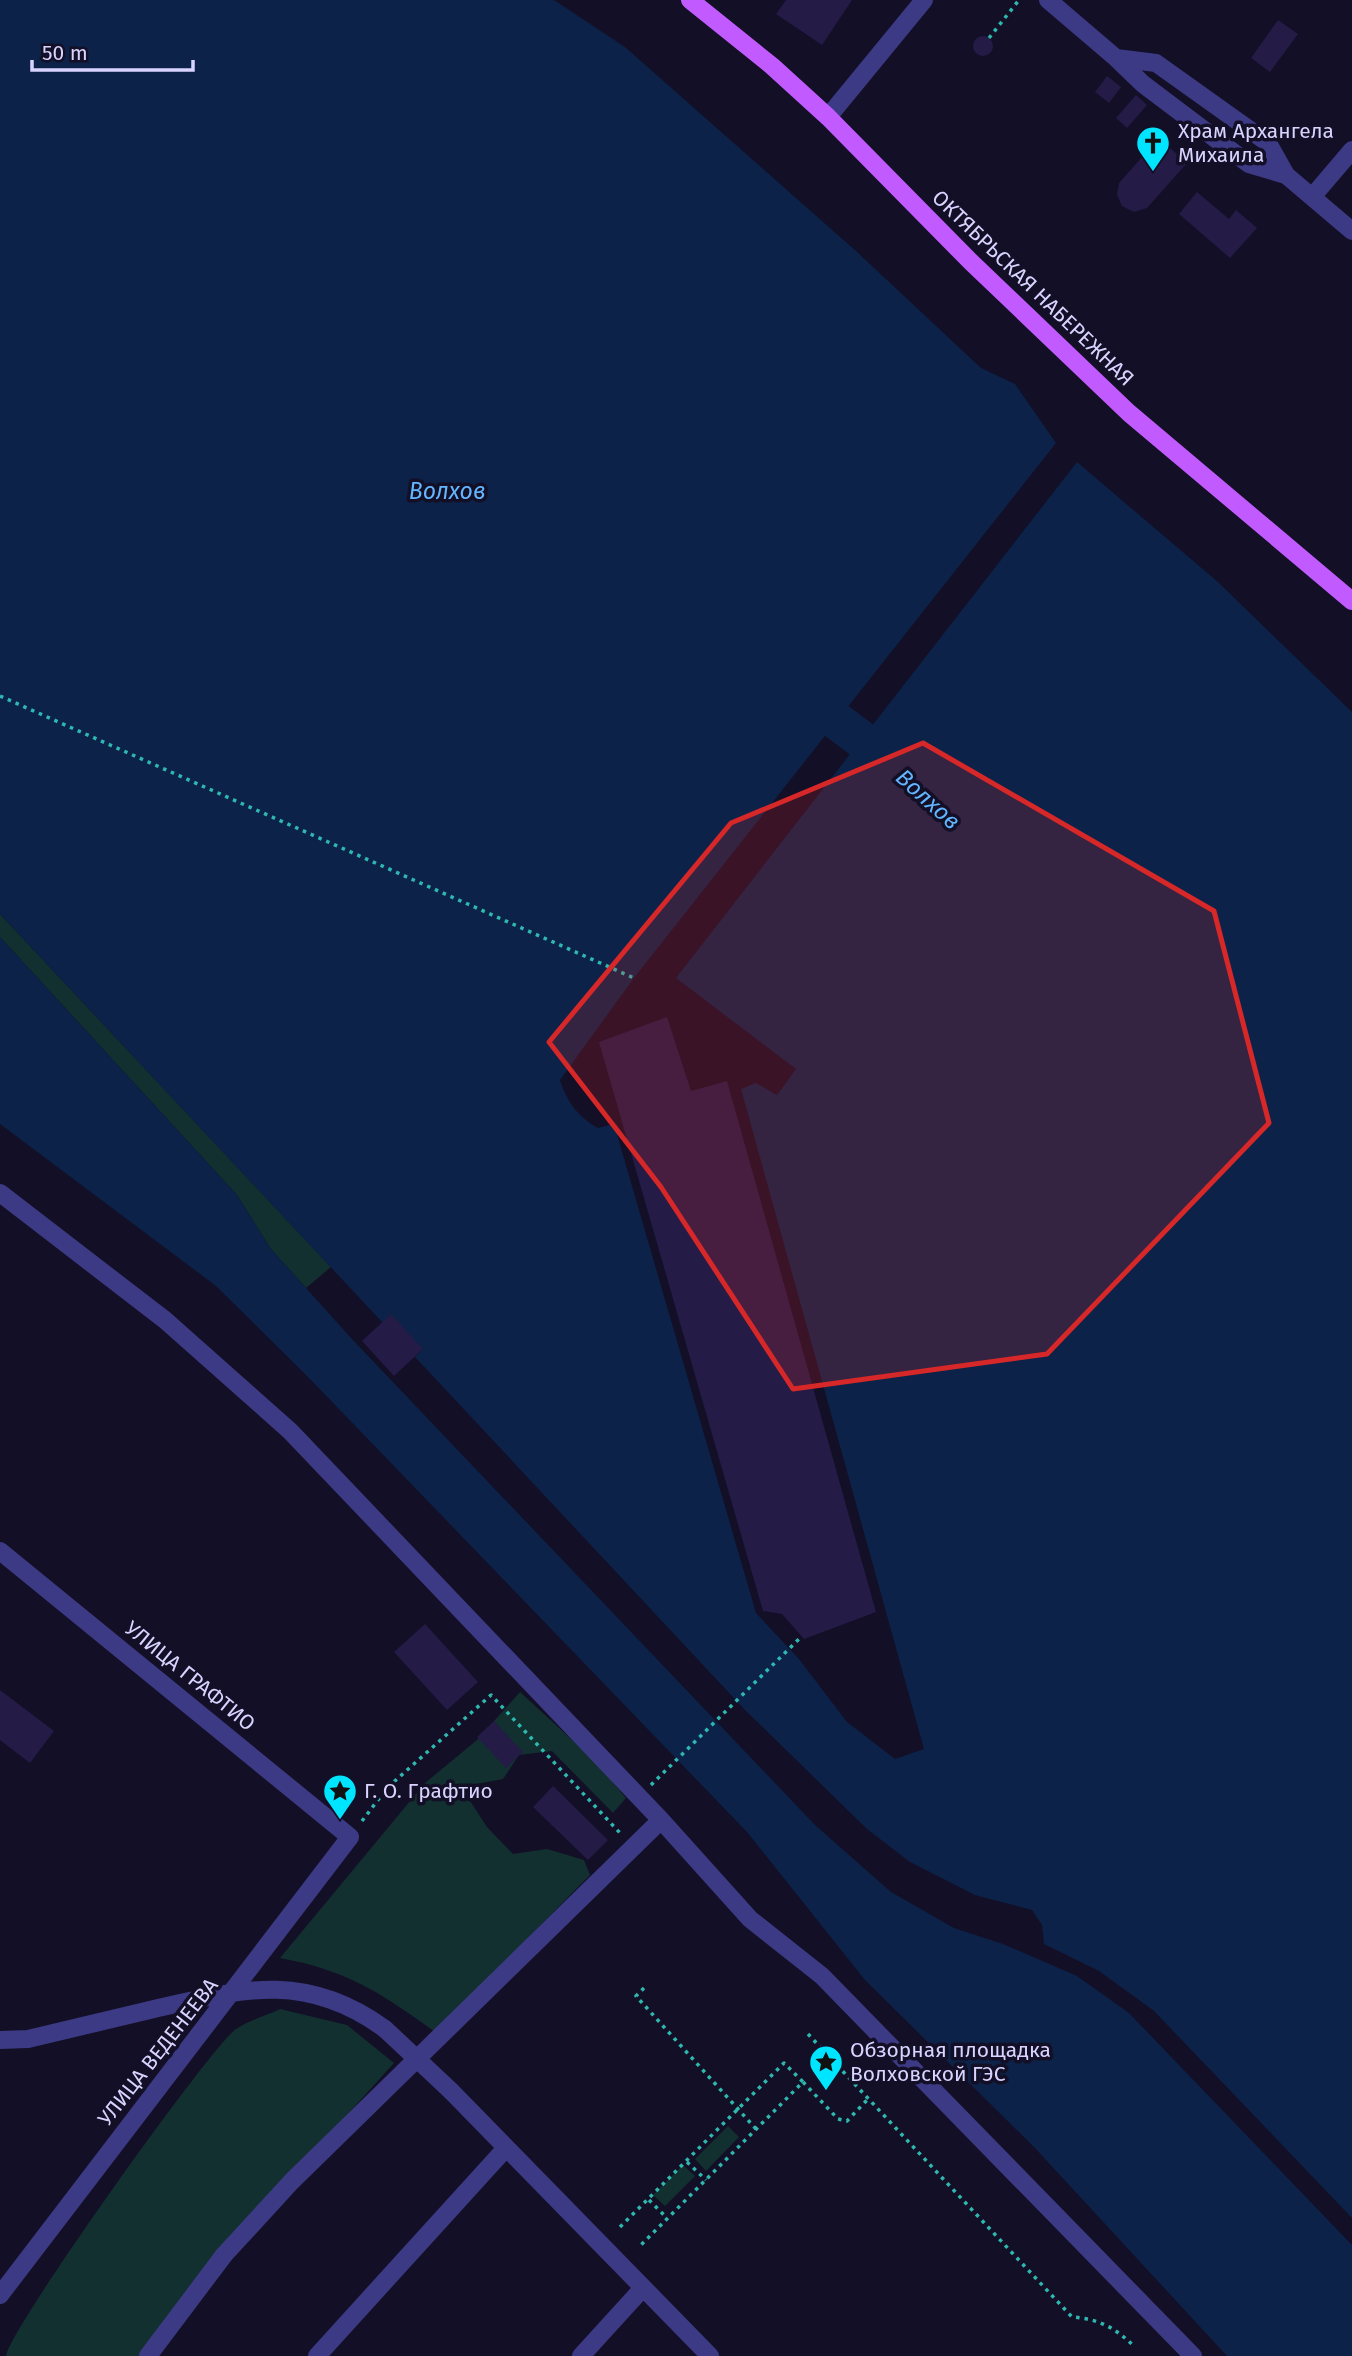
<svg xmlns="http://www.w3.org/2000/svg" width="1352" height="2356" font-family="'Fira Sans',sans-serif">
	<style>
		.green { fill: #12302f }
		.water { fill: #0c2248 }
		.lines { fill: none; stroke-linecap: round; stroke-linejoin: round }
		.river { stroke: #0c2248; stroke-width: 38 }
		.building { fill: #241b47 }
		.path { stroke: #2fb8b0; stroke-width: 3.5; stroke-dasharray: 3.5 5; stroke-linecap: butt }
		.minor { stroke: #3d3a85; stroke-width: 18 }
		.major { stroke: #c25bff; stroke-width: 18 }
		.minor-bridge { stroke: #3d3a85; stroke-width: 18 }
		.marked { fill: #d62828; fill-opacity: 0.2; stroke: #d62828; stroke-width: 5; stroke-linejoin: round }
		.labels { text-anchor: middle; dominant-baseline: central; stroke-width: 7; stroke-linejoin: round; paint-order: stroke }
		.poi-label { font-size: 21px; fill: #d9d4ff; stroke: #130f26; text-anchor: start }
		.street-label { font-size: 21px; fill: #d9d4ff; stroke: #130f26 }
		.water-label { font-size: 23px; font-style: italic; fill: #62b6ff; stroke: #130f26 }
	</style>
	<rect width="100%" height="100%" fill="#130f26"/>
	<path class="green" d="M 0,914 L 331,1267 L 306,1288 L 270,1248 L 237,1195 L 0,937 Z
		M 520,1692 L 594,1760 L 626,1798 L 613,1813 L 552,1751 L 519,1755 L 503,1779 L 461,1787 L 487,1827 L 513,1854 L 547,1849 L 584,1860 L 590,1875 L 435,2032 C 381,1993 347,1970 280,1958 L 425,1783 L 477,1740 Z
		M 280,2009 L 347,2025 L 394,2063 L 252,2220 L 143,2356 L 6,2356 C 8,2331 210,2047 236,2029 C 249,2020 266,2016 280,2009 Z
		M 728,2126 L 739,2137 L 706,2171 L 695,2159 Z
		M 683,2165 L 695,2176 L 665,2206 L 653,2195 Z"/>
	<path class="water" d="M 0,0 L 554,0 L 625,47 L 856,251 L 981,368 L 1015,384 L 1056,443 L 634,978 L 560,1080 C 567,1102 578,1117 598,1128 L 614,1124 L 756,1613 L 799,1659 L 847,1722 L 895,1759 L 924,1749 L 741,1089 L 756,1083 L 777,1095 L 796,1069 L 676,978 L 1077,462 L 1218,582 L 1352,712 L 1352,2218 L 1154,2011 L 1099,1971 L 1044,1944 L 1042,1925 L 1032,1910 L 975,1895 L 910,1862 L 867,1829 L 746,1711 L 415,1357 L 423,1349 L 382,1322 L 0,914 Z
		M 0,937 L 237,1195 L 270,1248 L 351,1338 L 815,1825 L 891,1892 L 954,1928 L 1003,1944 L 1077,1976 L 1129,2013 L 1352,2245 L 1352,2356 L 1227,2356 L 1034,2147 L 865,1980 L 747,1832 L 309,1378 L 216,1286 L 0,1124 Z"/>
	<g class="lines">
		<path class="river" d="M 795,690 L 869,745 L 901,775"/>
	</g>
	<path class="building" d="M 786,0 L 852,0 L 822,45 L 776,14 Z
		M 1278,20 L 1298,34 L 1270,72 L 1251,58 Z
		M973 46a10 10 0 1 1 20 0a10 10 0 1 1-20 0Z
		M 1107,76 L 1121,87 L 1109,103 L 1095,92 Z
		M 1136,95 L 1147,105 L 1127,128 L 1116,118 Z
		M 1159,138 L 1187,163 L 1147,208 L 1134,212 L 1122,206 L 1117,195 L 1119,183 Z
		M 1197,192 L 1229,219 L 1236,210 L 1257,228 L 1230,258 L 1179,214 Z
		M 667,1017 L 691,1091 L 727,1081 L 876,1612 L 804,1639 L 782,1614 L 763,1611 L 599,1042 Z
		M 391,1314 L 423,1349 L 394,1376 L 362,1341 Z
		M 425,1624 L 478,1682 L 447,1710 L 394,1652 Z
		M 0,1690 L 54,1731 L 30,1763 L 0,1740 Z
		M 494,1721 L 523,1752 L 506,1768 L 477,1737 Z
		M 553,1786 L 608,1840 L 588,1860 L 533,1807 Z"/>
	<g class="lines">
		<path class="path" d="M 989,38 L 1019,0
			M 0,696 L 634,978
			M 651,1785 L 802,1636
			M 362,1821 L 387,1788 L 491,1695 L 620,1833
			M 644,1988 L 636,1996 L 756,2129
			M 808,2034 L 1072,2317 C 1100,2319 1115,2328 1135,2347
			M 803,2082 L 838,2119 L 847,2121 L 868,2099
			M 687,2162 L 706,2180
			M 649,2200 L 667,2218
			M 620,2227 L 784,2063 L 803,2082 L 639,2247"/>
		<path class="minor" d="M 1048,0 L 1116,58 L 1156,63 L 1268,143 L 1286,175 L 1352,231
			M 1116,58 L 1143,84 L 1249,164 L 1286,175
			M 828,117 L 924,0
			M 1312,197 L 1352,150
			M 0,1193 L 165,1320 L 290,1431 L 661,1820 L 750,1919 L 822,1976 L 1193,2356
			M 0,1551 L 350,1837 L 0,2295
			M 0,2040 L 28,2039 C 70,2029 112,2019 154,2009 C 241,1989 306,1971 385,2029
			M 451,2091 L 710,2356
			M 148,2356 L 224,2255 L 292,2181 L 661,1820
			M 317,2356 L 506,2148
			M 581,2356 L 643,2288"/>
		<path class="major" d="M 690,0 L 772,66 L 828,117 L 971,262 L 1129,413 L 1352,601"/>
		<path class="minor-bridge" d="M 385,2029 L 451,2091"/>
	</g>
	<path class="marked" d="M 923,743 L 1214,911 L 1269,1123 L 1047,1354 L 793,1389 L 661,1187 L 549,1042 L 731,823 Z"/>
	<defs>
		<g id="church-pin" transform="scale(1.75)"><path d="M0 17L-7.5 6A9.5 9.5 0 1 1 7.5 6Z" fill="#00e5ff" stroke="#130f26"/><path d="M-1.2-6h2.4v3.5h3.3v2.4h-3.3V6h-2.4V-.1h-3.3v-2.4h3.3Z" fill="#111"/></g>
		<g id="sight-pin" transform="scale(1.75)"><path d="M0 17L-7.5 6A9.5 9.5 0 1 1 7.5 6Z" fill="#00e5ff" stroke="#130f26"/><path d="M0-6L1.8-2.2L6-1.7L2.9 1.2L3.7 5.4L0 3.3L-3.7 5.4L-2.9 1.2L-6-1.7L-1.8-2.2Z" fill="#111"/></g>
	</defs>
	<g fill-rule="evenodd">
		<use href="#church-pin" x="1153" y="143"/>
		<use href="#sight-pin" x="340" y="1791"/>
		<use href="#sight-pin" x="826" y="2062"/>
	</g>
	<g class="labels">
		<g class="poi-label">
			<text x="1178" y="131">Храм Архангела<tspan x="1178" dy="24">Михаила</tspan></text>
			<text x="364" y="1791">Г. О. Графтио</text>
			<text x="850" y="2050">Обзорная площадка<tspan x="850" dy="24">Волховской ГЭС</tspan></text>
		</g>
		<g class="street-label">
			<text transform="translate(1033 288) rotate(44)">ОКТЯБРЬСКАЯ НАБЕРЕЖНАЯ</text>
			<text transform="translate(190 1676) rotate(39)">УЛИЦА ГРАФТИО</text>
			<text transform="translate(158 2052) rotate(-52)">УЛИЦА ВЕДЕНЕЕВА</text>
		</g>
		<g class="water-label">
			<text x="447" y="491">Волхов</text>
			<text transform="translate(928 799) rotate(42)">Волхов</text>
		</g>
	</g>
	<path d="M32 60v10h161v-10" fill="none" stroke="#d9d4ff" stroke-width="3.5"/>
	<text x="42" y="60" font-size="21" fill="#d9d4ff" stroke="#130f26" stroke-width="5" paint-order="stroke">50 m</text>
</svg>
